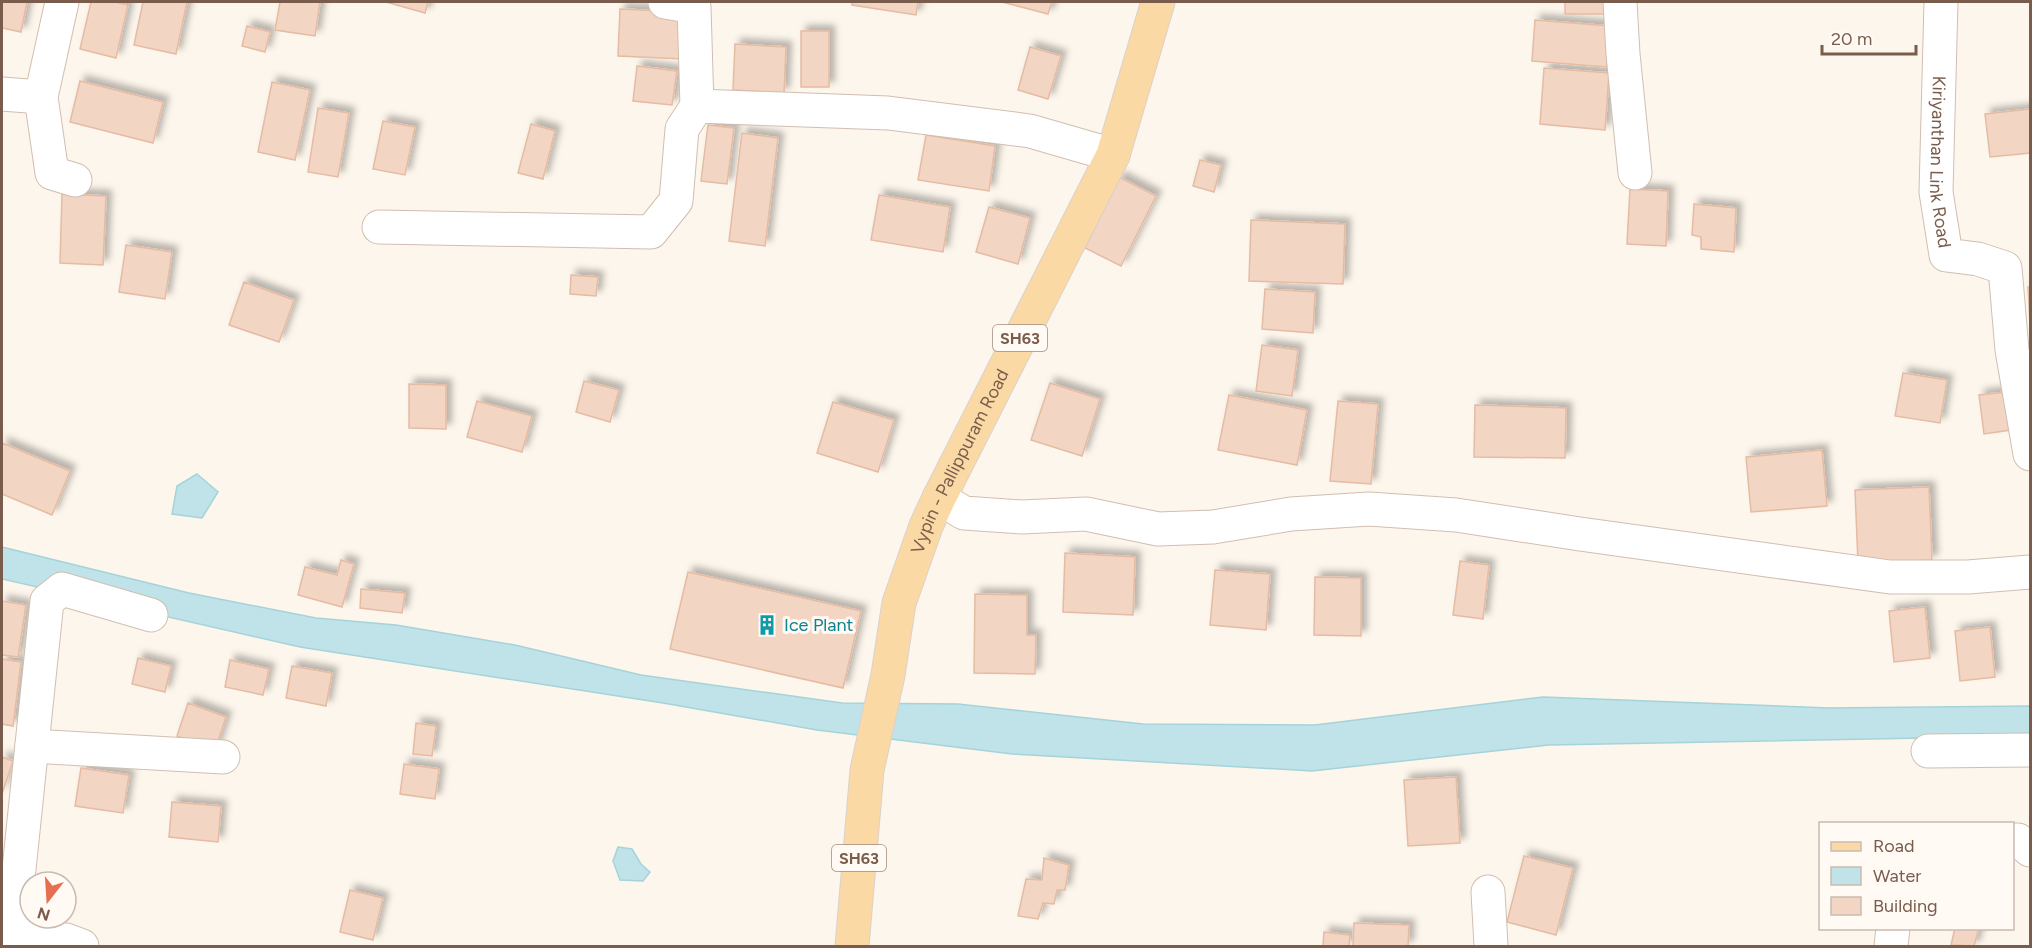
<svg xmlns="http://www.w3.org/2000/svg" width="2032" height="948" font-family="Figtree,sans-serif">
	<style>
		.water { fill: #bfe3e8; stroke: #a5d3da; stroke-width: 1.5 }
		.building { fill: #f3d5c3; stroke: #e6bba3; stroke-width: 1.5; filter: url(#shadow) }
		.lines { fill: none; stroke-linecap: round; stroke-linejoin: round }
		.minor-casing { stroke: #d1beb0; stroke-width: 35 }
		.major-casing { stroke: #dad1cd; stroke-width: 35 }
		.minor { stroke: #fff; stroke-width: 33 }
		.major { stroke: #fbd9a5; stroke-width: 33 }
		.labels { text-anchor: middle; dominant-baseline: central; stroke-width: 6; stroke-linejoin: round; paint-order: stroke }
		.shield { fill: #fffaf3; stroke: #a28b7f; stroke-width: 1.5 }
		.shield-label { font-size: 16px; font-weight: bold; fill: #7a5c4d }
		.street-label { font-size: 18px; fill: #7a5c4d; stroke: #fffaf3 }
		.culture-label { font-size: 18px; fill: #0d838f; stroke: #fffaf3; text-anchor: start }
	</style>
	<defs>
		<filter id="shadow"><feDropShadow dx="5.5" dy="-5.5" stdDeviation="3" flood-color="#0004"/></filter>
	</defs>
	<rect width="100%" height="100%" fill="#fdf6ec"/>
	<path class="water" d="M 197,474 L 218,492 L 202,518 L 172,514 L 177,486 Z
		M 2,547 L 189,593 L 316,618 L 396,625 L 515,645 L 641,675 L 842,703 L 958,704 L 1143,724 L 1315,725 L 1543,697 L 1829,708 L 2030,706 L 2030,736 L 1549,745 L 1312,771 L 1012,754 L 817,730 L 663,703 L 300,647 L 2,579 Z
		M 618,847 L 632,849 L 641,864 L 650,872 L 643,881 L 620,880 L 613,861 Z"/>
	<path class="building" d="M 2,2 L 27,2 L 21,32 L 2,28 Z
		M 91,2 L 115,2 L 128,5 L 116,58 L 80,49 Z
		M 143,2 L 187,2 L 176,54 L 134,45 Z
		M 280,2 L 320,2 L 315,36 L 275,30 Z
		M 386,2 L 428,2 L 425,13 Z
		M 852,2 L 918,2 L 916,15 L 852,5 Z
		M 1002,2 L 1052,2 L 1048,14 Z
		M 1565,2 L 1611,2 L 1611,14 L 1565,14 Z
		M 620,9 L 685,12 L 683,59 L 618,56 Z
		M 1535,20 L 1610,26 L 1607,67 L 1532,61 Z
		M 247,26 L 270,32 L 265,52 L 242,46 Z
		M 801,31 L 829,31 L 829,87 L 801,87 Z
		M 735,44 L 786,47 L 784,93 L 733,90 Z
		M 1030,47 L 1061,56 L 1048,99 L 1018,90 Z
		M 637,66 L 677,71 L 672,105 L 633,101 Z
		M 1544,68 L 1609,73 L 1605,130 L 1540,124 Z
		M 80,81 L 163,102 L 153,143 L 70,122 Z
		M 272,82 L 310,90 L 295,160 L 258,152 Z
		M 318,108 L 349,113 L 338,177 L 308,172 Z
		M 2030,109 L 2030,153 L 1990,157 L 1985,114 Z
		M 383,121 L 415,127 L 405,175 L 373,169 Z
		M 531,124 L 555,131 L 543,179 L 518,173 Z
		M 708,125 L 734,128 L 727,184 L 701,181 Z
		M 742,133 L 778,138 L 765,246 L 729,241 Z
		M 926,135 L 995,146 L 989,191 L 918,180 Z
		M 1200,160 L 1221,165 L 1214,192 L 1193,186 Z
		M 1119,177 L 1156,196 L 1121,266 L 1085,248 Z
		M 1630,189 L 1668,191 L 1666,246 L 1627,244 Z
		M 62,194 L 106,196 L 103,265 L 60,263 Z
		M 879,195 L 950,207 L 943,252 L 871,240 Z
		M 1694,204 L 1736,208 L 1734,252 L 1701,249 L 1701,237 L 1692,235 Z
		M 989,207 L 1030,218 L 1018,264 L 976,252 Z
		M 1251,220 L 1345,224 L 1343,284 L 1249,281 Z
		M 126,245 L 172,252 L 165,299 L 119,292 Z
		M 571,275 L 598,277 L 596,296 L 570,294 Z
		M 244,282 L 294,300 L 279,342 L 229,325 Z
		M 2028,287 L 2030,287 L 2030,324 Z
		M 1265,289 L 1315,292 L 1313,333 L 1262,329 Z
		M 1262,345 L 1298,350 L 1292,396 L 1256,391 Z
		M 1903,373 L 1947,380 L 1940,423 L 1895,416 Z
		M 584,381 L 619,390 L 610,422 L 576,412 Z
		M 1050,383 L 1100,399 L 1082,456 L 1031,440 Z
		M 409,384 L 446,385 L 446,429 L 409,428 Z
		M 2006,392 L 2011,430 L 1984,434 L 1979,395 Z
		M 1229,395 L 1307,410 L 1297,465 L 1218,450 Z
		M 477,401 L 532,416 L 522,452 L 467,437 Z
		M 1338,401 L 1378,404 L 1371,484 L 1330,481 Z
		M 833,402 L 894,420 L 878,472 L 817,453 Z
		M 1475,405 L 1566,408 L 1565,458 L 1474,457 Z
		M 2,443 L 70,471 L 52,515 L 2,494 Z
		M 1822,450 L 1827,506 L 1751,512 L 1746,457 Z
		M 1929,487 L 1932,560 L 1858,563 L 1855,490 Z
		M 1065,553 L 1135,557 L 1133,615 L 1063,612 Z
		M 341,560 L 354,564 L 342,607 L 298,595 L 305,567 L 337,575 Z
		M 1460,561 L 1489,565 L 1483,619 L 1453,615 Z
		M 1215,570 L 1270,574 L 1266,630 L 1210,625 Z
		M 688,572 L 861,611 L 843,688 L 670,649 Z
		M 1315,577 L 1361,578 L 1361,636 L 1314,635 Z
		M 361,589 L 405,593 L 402,613 L 360,608 Z
		M 975,594 L 1027,595 L 1027,635 L 1036,635 L 1035,674 L 974,673 Z
		M 2,601 L 26,605 L 18,657 L 2,655 Z
		M 1925,607 L 1930,658 L 1894,662 L 1889,611 Z
		M 1990,627 L 1995,677 L 1960,681 L 1955,631 Z
		M 138,658 L 171,666 L 165,692 L 132,684 Z
		M 2,659 L 21,662 L 13,726 L 2,724 Z
		M 230,660 L 269,669 L 263,695 L 225,687 Z
		M 292,666 L 332,673 L 326,706 L 286,698 Z
		M 188,703 L 226,717 L 215,750 L 177,736 Z
		M 416,723 L 436,726 L 432,756 L 413,754 Z
		M 2,757 L 13,761 L 2,794 Z
		M 404,764 L 439,769 L 435,799 L 400,794 Z
		M 81,768 L 129,775 L 123,813 L 75,806 Z
		M 1456,777 L 1460,843 L 1408,846 L 1404,780 Z
		M 172,802 L 221,806 L 218,842 L 169,837 Z
		M 1524,856 L 1573,868 L 1556,935 L 1507,922 Z
		M 1044,858 L 1069,865 L 1065,890 L 1057,890 L 1054,904 L 1043,903 L 1038,919 L 1018,916 L 1026,879 L 1042,880 Z
		M 350,890 L 383,898 L 373,940 L 340,932 Z
		M 1354,923 L 1409,925 L 1408,946 L 1353,946 Z
		M 1955,928 L 1979,928 L 1974,946 L 1951,945 Z
		M 1324,932 L 1350,935 L 1349,946 L 1323,946 Z"/>
	<g class="lines">
		<g class="minor-casing">
			<g id="minor">
				<path d="M 62,2 L 41,97 L 52,173 L 75,180"/>
				<path d="M 665,2 L 694,7 L 697,106"/>
				<path d="M 1620,2 L 1623,54 L 1635,173"/>
				<path id="s1" d="M 1941,2 L 1936,192 L 1946,255 L 1978,259 L 2005,268 L 2012,350 L 2030,454"/>
				<path d="M 2,94 L 41,97"/>
				<path d="M 379,227 L 651,232 L 676,201 L 682,129 L 697,106 L 888,113 L 1030,131 L 1113,155"/>
				<path d="M 939,498 L 964,513 L 1022,517 L 1086,514 L 1158,529 L 1213,527 L 1291,514 L 1369,509 L 1456,515 L 1580,534 L 1890,577 L 1968,577 L 2030,572"/>
				<path d="M 32,746 L 223,757"/>
				<path d="M 1928,751 L 2030,750"/>
				<path d="M 2018,840 L 2030,850"/>
				<path d="M 1488,892 L 1491,946"/>
				<path d="M 82,946 L 66,940 L 12,936 L 47,601 L 62,589 L 151,615"/>
				<path d="M 1891,946 L 1893,928"/>
			</g>
		</g>
		<g class="major-casing">
			<g id="major">
				<path id="s2" d="M 852,946 L 867,770 L 888,675 L 899,603 L 926,526 L 939,498 L 1113,155 L 1158,2"/>
			</g>
		</g>
		<use href="#minor" class="minor"/>
		<use href="#major" class="major"/>
	</g>
	<defs>
		<g id="building-bare" transform="scale(1.62)"><path d="M-4-6H4V6H1V3H-1V6H-4ZM-2.5-4.3h1.7v1.8h-1.7ZM.8-4.3h1.7v1.8H.8ZM-2.5-1h1.7V.8h-1.7ZM.8-1h1.7V.8H.8Z" fill="#0f9aa8" stroke="#fffaf3" stroke-width="2.5" paint-order="stroke"/></g>
	</defs>
	<g fill-rule="evenodd">
		<use href="#building-bare" x="767" y="625"/>
	</g>
	<g class="labels">
		<g class="shield">
			<rect x="993" y="325" width="54" height="26" rx="4.5"/>
			<rect x="832" y="845" width="54" height="26" rx="4.5"/>
		</g>
		<g class="shield-label">
			<text x="1020" y="338">SH63</text>
			<text x="859" y="858">SH63</text>
		</g>
		<g class="street-label">
			<text stroke="none"><textPath href="#s1" startOffset="160">Kiriyanthan Link Road</textPath></text>
			<text stroke="none"><textPath href="#s2" startOffset="501">Vypin - Pallippuram Road</textPath></text>
		</g>
		<g class="culture-label">
			<text x="784" y="625">Ice Plant</text>
		</g>
	</g>
	<rect width="2032" height="948" fill="none" stroke="#7a5c4d" stroke-width="6"/>
	<rect x="1819" y="822" width="195" height="108" fill="#fffaf3" stroke="#cabbb1" stroke-width="1.5"/>
	<rect x="1831" y="842" width="30" height="9" fill="#fbd9a5" stroke="#cabbb1" stroke-width="1.5"/>
	<text x="1873" y="852" font-size="18" fill="#7a5c4d">Road</text>
	<rect x="1831" y="867" width="30" height="18" fill="#bfe3e8" stroke="#cabbb1" stroke-width="1.5"/>
	<text x="1873" y="882" font-size="18" fill="#7a5c4d">Water</text>
	<rect x="1831" y="897" width="30" height="18" fill="#f3d5c3" stroke="#cabbb1" stroke-width="1.5"/>
	<text x="1873" y="912" font-size="18" fill="#7a5c4d">Building</text>
	<g transform="translate(48 900) rotate(197)"><circle r="28" fill="#fffaf3" stroke="#cabbb1" stroke-width="1.5"/>
	<path d="M0-4.5L10 22L0 15L-10 22Z" fill="#e76f51"/>
	<text y="-9" font-size="16" font-weight="bold" text-anchor="middle" fill="#7a5c4d">N</text>
	</g>
	<path d="M1822 45v9h94v-9" fill="none" stroke="#7a5c4d" stroke-width="3"/>
	<text x="1831" y="45" font-size="18" fill="#7a5c4d" stroke="#fffaf3" stroke-width="4.5" paint-order="stroke">20 m</text>
</svg>
